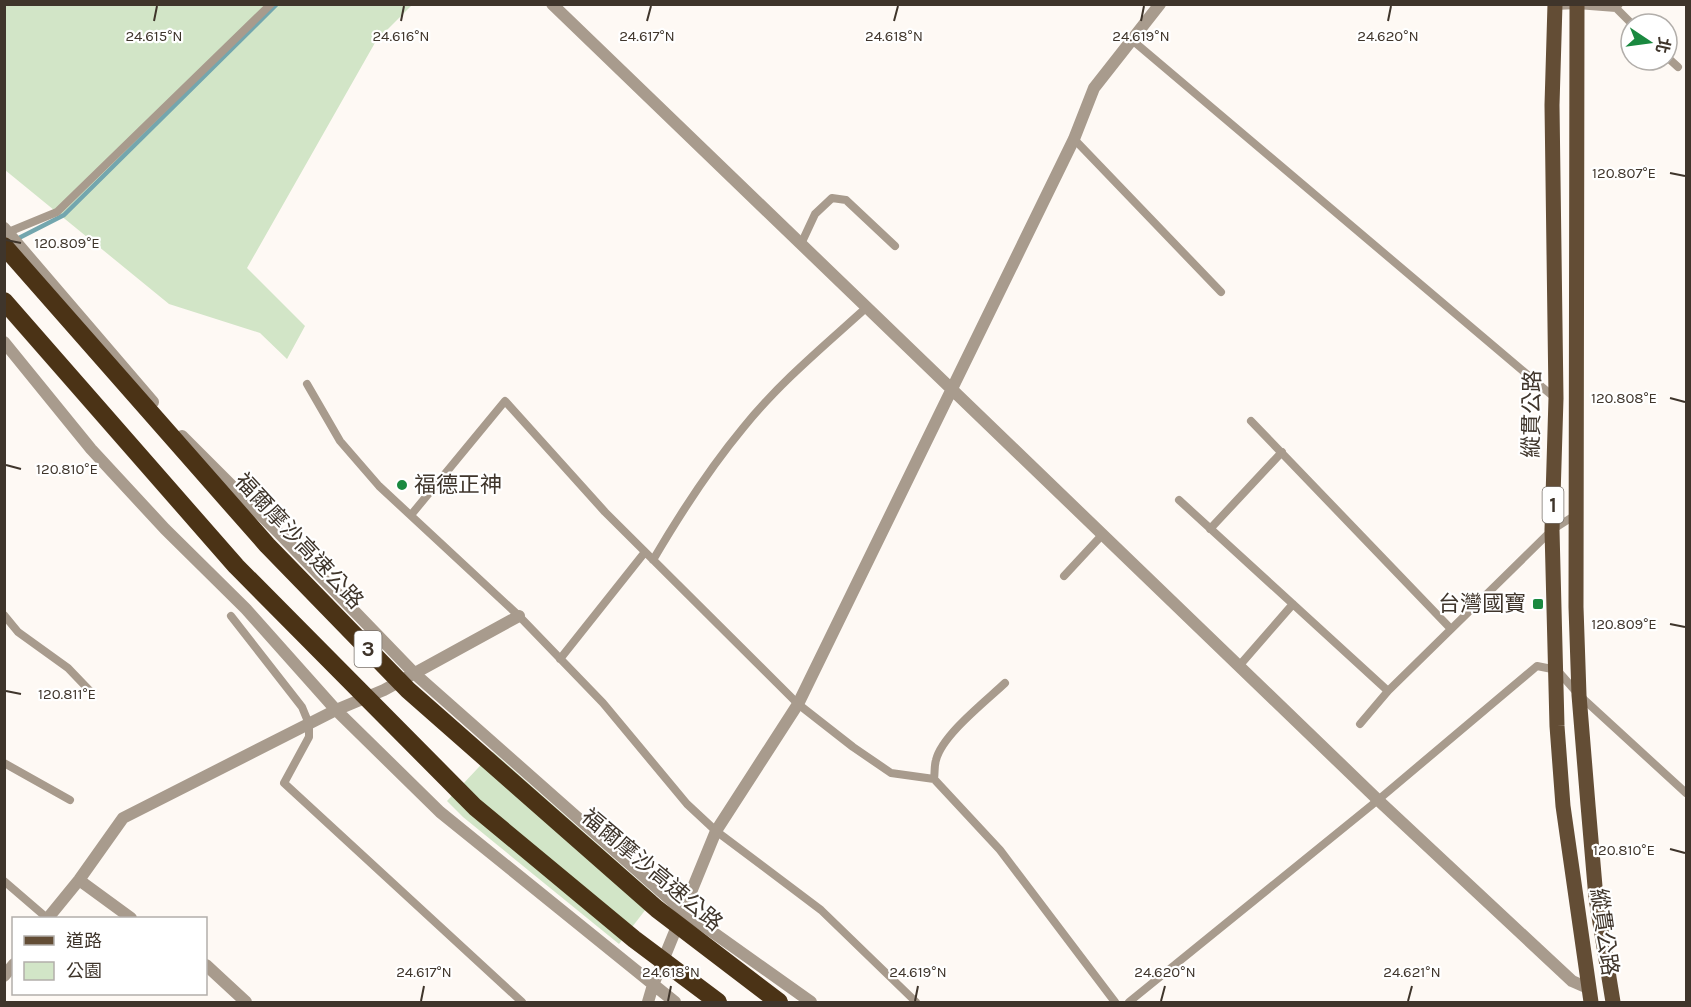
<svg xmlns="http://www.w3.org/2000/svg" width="1691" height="1007" font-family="Karla,'Noto Sans TC',sans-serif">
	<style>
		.green { fill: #d2e5c7 }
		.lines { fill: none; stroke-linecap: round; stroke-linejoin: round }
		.stream { stroke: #73a6ae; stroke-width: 4.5 }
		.lane { stroke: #a89b8d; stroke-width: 8 }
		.street { stroke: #a89b8d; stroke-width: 12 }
		.primary { stroke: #634d35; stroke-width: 15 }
		.highway-bridge { stroke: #4b3316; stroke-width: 18 }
		.ticks { fill: none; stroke: #3f352b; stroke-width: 2 }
		.poi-dot { fill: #1a8940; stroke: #fff; stroke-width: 2 }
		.labels { text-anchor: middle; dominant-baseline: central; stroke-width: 4.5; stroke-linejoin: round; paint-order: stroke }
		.shield { fill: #fff; stroke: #79726b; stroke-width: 1.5 }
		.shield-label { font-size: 21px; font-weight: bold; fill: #3f352b }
		.street-label { font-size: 22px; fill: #3f352b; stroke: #fff }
		.poi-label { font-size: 22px; fill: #3f352b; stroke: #fff; text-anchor: start }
		.ticks-label { font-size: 15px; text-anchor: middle; fill: #3f352b; stroke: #fff; stroke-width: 4.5; stroke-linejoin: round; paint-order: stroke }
	</style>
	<rect width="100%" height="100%" fill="#fef9f4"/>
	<path class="green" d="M 4,5 L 412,5 L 376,41 L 247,268 L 305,326 L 287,359 L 260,333 L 169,304 L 5,170 Z
		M 493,752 L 656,896 L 619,944 L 463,817 L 447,801 Z"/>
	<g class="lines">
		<path class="stream" d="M 15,240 L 64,215 L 277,4"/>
		<path class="lane" d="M 1555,6 L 1577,5 L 1616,8 L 1619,4
			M 1616,8 L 1632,24
			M 1132,40 L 1555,398
			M 1667,57 L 1678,67
			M 1074,139 L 1221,292
			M 6,233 L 57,212 L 271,4
			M 801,244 L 815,214 L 832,198 L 846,200 L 895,246
			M 307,384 L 340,441 L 379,486 L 519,616 L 603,703 L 687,804 L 716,831 L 821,910 L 916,1002
			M 1251,421 L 1451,629
			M 1179,500 L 1388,691
			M 411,515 L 505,401 L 605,512 L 798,704 L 853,747 L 891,773 L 934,779 L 1000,850 L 1115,1002
			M 1210,529 L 1282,452
			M 653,560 C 680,514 709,469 743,428 C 779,383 824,346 867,307
			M 1064,576 L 1103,534
			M 4,615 L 18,632 L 68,668 L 91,692
			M 231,616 L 302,707 L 309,724 L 309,737 L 284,783 L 522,1002
			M 560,659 L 645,552
			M 1239,666 L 1293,604
			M 1360,724 L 1388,691 L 1552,530 L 1577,514
			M 4,763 L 70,800
			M 934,779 C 935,773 934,766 936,760 C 942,735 986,701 1005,683
			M 4,881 L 47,918
			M 1129,1002 L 1378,800 L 1537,666 L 1557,670 L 1579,695 L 1686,793"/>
		<path class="street" d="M 552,4 L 1378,800 L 1572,981 L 1588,988
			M 4,228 L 153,402
			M 4,342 L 91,449 L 165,529 L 246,609 L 336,710 L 440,812 L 675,1002
			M 182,436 L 276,530 L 415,674 L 683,911 L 811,1002
			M 79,880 L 131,918
			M 48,918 L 79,880 L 123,818 L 336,710 L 384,690 L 519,616
			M 206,965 L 246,1002
			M 4,976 L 14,964
			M 648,1002 L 653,985 L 716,831 L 798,704 L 1074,139 L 1094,88 L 1160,4"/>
		<path class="primary" d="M 1555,4 L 1552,105 L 1556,398 L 1552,530 L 1557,726 L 1563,806 L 1591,1002
			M 1577,4 L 1576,607 L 1579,695 L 1588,805 L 1596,898 L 1613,1002"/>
		<path class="highway-bridge" d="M 4,246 L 267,545 L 408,690 L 657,909 L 779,1002
			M 4,301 L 236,566 L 475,807 L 634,939 L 718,1002"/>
	</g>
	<path class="ticks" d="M 154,21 L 157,6M 401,21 L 404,6M 647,21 L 651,6M 894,21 L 898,6M 1141,21 L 1144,6M 1388,21 L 1391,6M 1670,173 L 1685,176M 6,240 L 21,243M 1670,398 L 1685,402M 6,465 L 21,469M 1670,624 L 1685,627M 6,691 L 21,694M 1670,849 L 1685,853M 421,1001 L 424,986M 668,1001 L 671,986M 915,1001 L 918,986M 1161,1001 L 1165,986M 1408,1001 L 1412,986"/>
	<g class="poi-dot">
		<circle cx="402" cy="485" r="6"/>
		<rect x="1532" y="598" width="12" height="12" rx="3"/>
	</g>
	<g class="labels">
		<g class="shield">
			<rect x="1542.5" y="487" width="21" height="36" rx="4.5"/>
			<rect x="354.5" y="631" width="27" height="36" rx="4.5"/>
		</g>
		<g class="shield-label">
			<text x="1553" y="505">1</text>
			<text x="368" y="649">3</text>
		</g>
		<g class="street-label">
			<text transform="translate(1532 414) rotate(-89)">縱貫公路</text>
			<text transform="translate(299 541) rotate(47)">福爾摩沙高速公路</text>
			<text transform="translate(652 870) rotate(40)">福爾摩沙高速公路</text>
			<text transform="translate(1604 932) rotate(82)">縱貫公路</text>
		</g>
		<g class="poi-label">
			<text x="414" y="485">福德正神</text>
			<text x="1526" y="604" text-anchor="end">台灣國寶</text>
		</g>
	</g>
	<g class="ticks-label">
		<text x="154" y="41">24.615°N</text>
		<text x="401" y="41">24.616°N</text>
		<text x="647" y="41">24.617°N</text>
		<text x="894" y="41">24.618°N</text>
		<text x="1141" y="41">24.619°N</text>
		<text x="1388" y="41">24.620°N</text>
		<text x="1624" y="178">120.807°E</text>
		<text x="67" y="248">120.809°E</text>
		<text x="1624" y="403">120.808°E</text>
		<text x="67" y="474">120.810°E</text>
		<text x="1624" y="629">120.809°E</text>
		<text x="67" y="699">120.811°E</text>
		<text x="1624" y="855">120.810°E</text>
		<text x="424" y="977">24.617°N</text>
		<text x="671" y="977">24.618°N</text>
		<text x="918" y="977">24.619°N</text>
		<text x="1165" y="977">24.620°N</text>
		<text x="1412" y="977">24.621°N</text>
	</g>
	<rect width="1691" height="1007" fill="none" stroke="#3f352b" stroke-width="12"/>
	<rect x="12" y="917" width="195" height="78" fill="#ffffff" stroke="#b2aeaa" stroke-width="1.5"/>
	<rect x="24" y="936" width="30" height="9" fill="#634d35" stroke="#b2aeaa" stroke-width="1.5"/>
	<text x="66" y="947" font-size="18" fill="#3f352b">道路</text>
	<rect x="24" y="962" width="30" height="18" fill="#d2e5c7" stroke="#b2aeaa" stroke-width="1.5"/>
	<text x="66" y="977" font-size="18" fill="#3f352b">公園</text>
	<g transform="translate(1649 42) rotate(103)"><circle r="28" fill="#ffffff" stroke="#b2aeaa" stroke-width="1.5"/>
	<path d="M0-4.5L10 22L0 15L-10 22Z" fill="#1a8940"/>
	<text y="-9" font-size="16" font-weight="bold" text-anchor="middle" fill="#3f352b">北</text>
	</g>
</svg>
